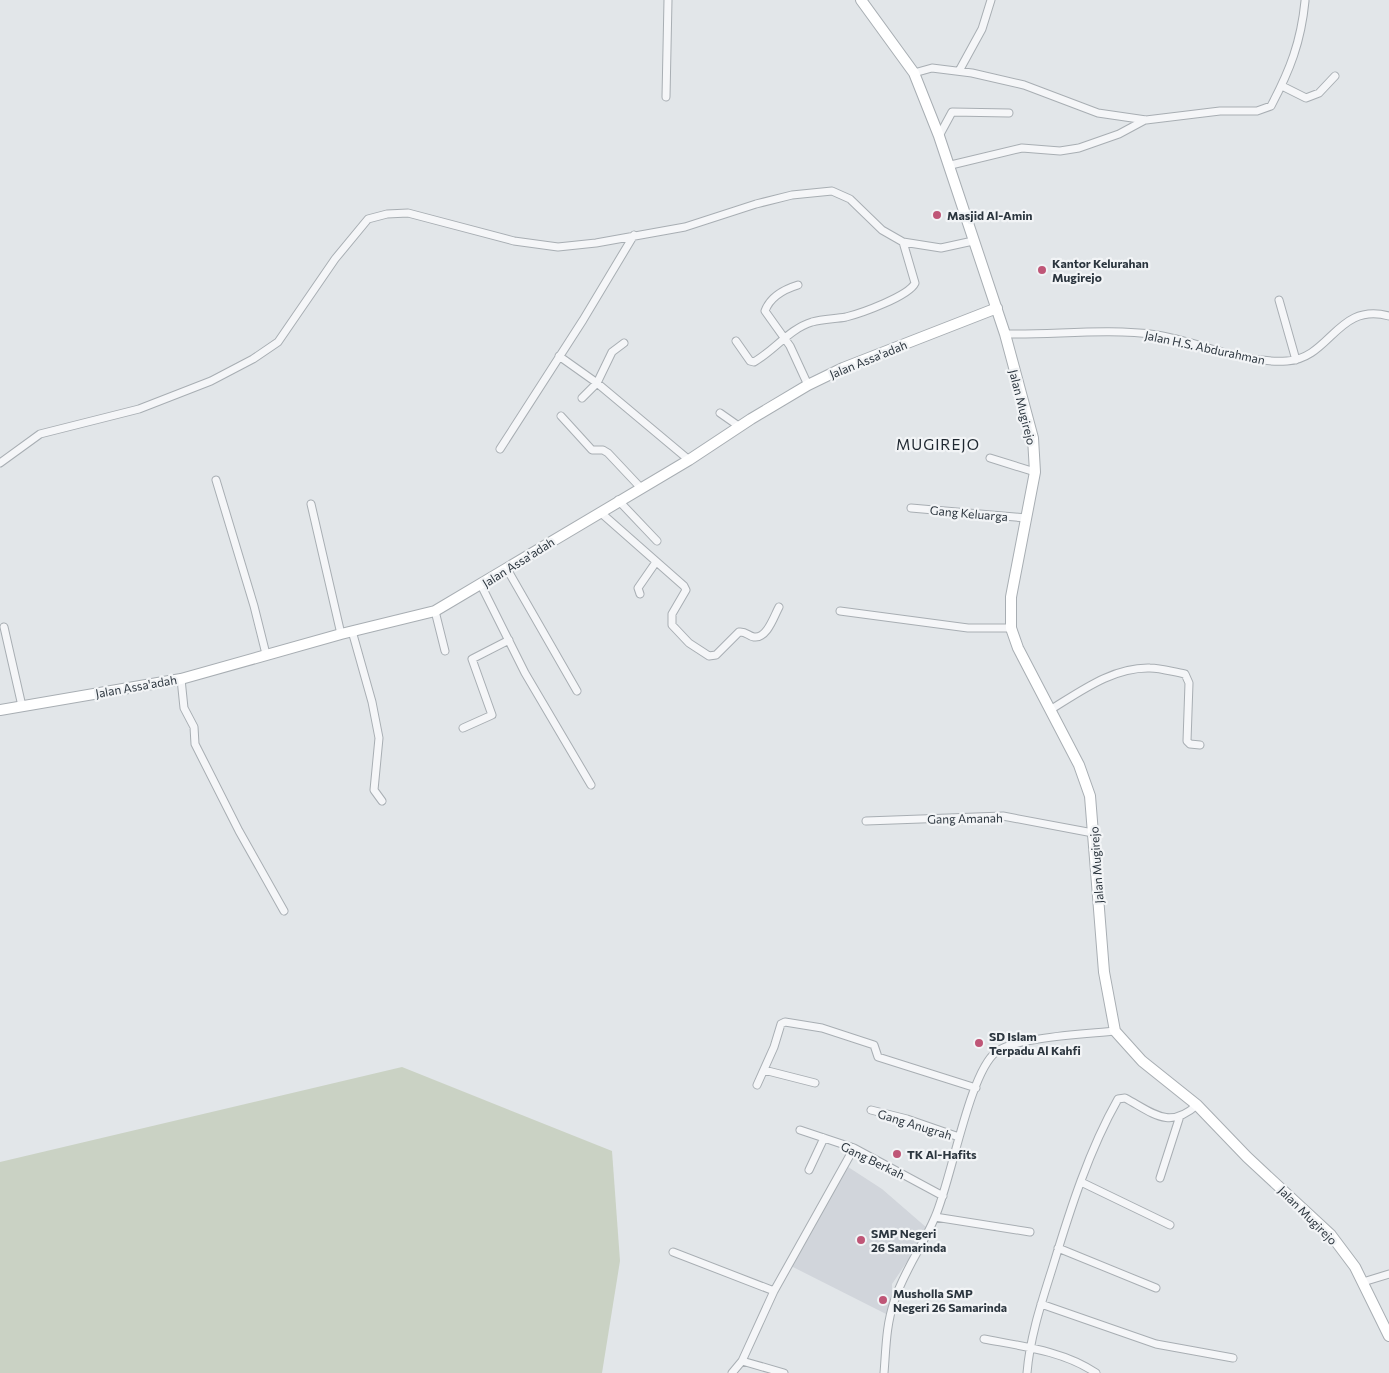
<svg xmlns="http://www.w3.org/2000/svg" width="1389" height="1373" font-family="Commissioner,sans-serif">
	<style>
		.built { fill: #d1d5db }
		.green { fill: #cad2c4 }
		.lines { fill: none; stroke-linecap: round; stroke-linejoin: round }
		.street-casing { stroke: #a8aeb3; stroke-width: 9 }
		.secondary-casing { stroke: #a8aeb3; stroke-width: 12 }
		.street { stroke: #f5f6f8; stroke-width: 7 }
		.secondary { stroke: #fff; stroke-width: 10 }
		.poi-dot { fill: #bf5677; stroke: #f2f4f6; stroke-width: 2 }
		.labels { text-anchor: middle; dominant-baseline: central; stroke-width: 4.5; stroke-linejoin: round; paint-order: stroke }
		.poi-label { font-size: 12px; font-weight: bold; fill: #2c363f; stroke: #f2f4f6; text-anchor: start }
		.street-label { font-size: 12px; fill: #2c363f; stroke: #f2f4f6 }
		.quarter-label { font-size: 15px; letter-spacing: 1px; fill: #1e2730; stroke: #f2f4f6 }
	</style>
	<rect width="100%" height="100%" fill="#e2e6e9"/>
	<path class="built" d="M 845,1165 L 882,1189 L 927,1228 L 923,1238 L 892,1284 L 892,1302 L 888,1315 L 787,1264 Z"/>
	<path class="green" d="M 402,1067 L 612,1151 L 620,1261 L 602,1373 L 0,1373 L 0,1162 Z"/>
	<g class="lines">
		<g class="street-casing">
			<path id="street" d="M 959,71 L 982,29 L 991,0
				M 914,73 L 932,68 L 972,73 L 1024,85 L 1098,113 L 1146,120 L 1220,111 L 1257,111 L 1271,106 C 1290,70 1301,42 1305,1
				M 1282,86 L 1306,98 L 1319,93 L 1335,76
				M 666,97 L 668,0
				M 939,136 L 952,112 L 1009,113
				M 951,165 L 1022,148 L 1060,151 L 1079,148 L 1119,134 L 1145,120
				M 798,285 C 785,289 770,297 765,311 L 790,346 L 808,385
				M 1279,300 L 1296,360
				M 1005,334 C 1055,335 1108,328 1157,335 C 1200,342 1243,364 1287,361 C 1331,358 1337,302 1389,316
				M 736,341 L 750,361 L 754,362 C 775,350 789,329 812,322 C 823,319 835,319 846,317 C 862,313 909,296 915,283 L 903,242
				M 559,356 L 597,383 L 612,352 L 624,343
				M 582,398 L 597,383 L 689,460
				M 720,413 L 740,427
				M 561,416 L 592,450 L 603,450 L 608,453 L 640,487
				M 500,449 L 583,320 L 634,235
				M 990,458 L 1035,472
				M 0,463 L 40,434 L 139,409 L 211,381 L 253,359 L 278,342 L 335,259 L 368,219 L 387,214 L 408,213 L 514,241 L 558,247 L 596,243 L 685,227 L 756,204 L 792,195 L 832,191 L 850,199 L 882,230 L 903,242 L 941,248 L 973,241
				M 216,480 L 254,606 L 266,654
				M 618,500 L 657,541
				M 311,504 L 341,634
				M 911,508 L 1026,518
				M 600,512 L 684,586 L 686,590 L 672,614 L 672,625 L 689,643 L 709,656 L 716,655 L 739,632 C 746,631 748,636 754,637 C 767,639 774,616 779,607
				M 507,569 L 577,691
				M 481,585 L 525,673 L 591,785
				M 640,594 L 638,588 L 656,562
				M 435,611 L 445,651
				M 840,611 L 968,628 L 1011,628
				M 4,627 L 22,706
				M 352,631 L 372,702 L 379,738 L 374,790 L 382,801
				M 181,679 L 184,708 L 194,727 L 195,744 L 239,831 L 284,911
				M 1050,710 C 1081,691 1113,667 1150,668 C 1161,668 1173,672 1185,674 L 1189,683 L 1187,741 L 1190,744 L 1200,745
				M 463,728 L 492,715 L 472,659 L 509,640
				M 866,821 L 1003,816 L 1093,833
				M 764,1070 L 815,1083
				M 757,1085 L 774,1047 L 781,1024 L 785,1022 L 822,1028 L 874,1045 L 878,1057 L 976,1088
				M 871,1110 L 907,1119 L 959,1137
				M 800,1130 L 854,1148 L 943,1196
				M 809,1170 L 824,1138
				M 1160,1178 L 1179,1119
				M 1081,1182 L 1170,1225
				M 935,1217 L 1030,1232
				M 1058,1248 L 1156,1288
				M 673,1252 L 774,1291 L 742,1361
				M 1363,1282 L 1389,1274
				M 774,1291 L 854,1148
				M 1041,1304 L 1156,1344 L 1233,1358
				M 984,1339 C 1021,1346 1064,1351 1096,1373
				M 732,1373 L 742,1361 L 784,1373
				M 884,1373 C 886,1349 886,1325 894,1302 C 903,1272 923,1246 935,1217 C 951,1182 969,1073 996,1052 C 1016,1037 1088,1034 1115,1031
				M 1027,1373 C 1030,1336 1042,1301 1053,1266 C 1070,1210 1089,1150 1118,1099 L 1125,1098 C 1153,1113 1169,1130 1197,1105"/>
		</g>
		<g class="secondary-casing">
			<path id="secondary" d="M 861,0 L 914,73 L 939,136 L 1005,334 L 1033,438 L 1035,472 L 1011,597 L 1011,628 L 1018,648 L 1079,765 L 1090,796 L 1104,972 L 1115,1031 L 1142,1061 L 1197,1105 L 1247,1157 L 1331,1235 L 1355,1267 L 1389,1336
				M 0,710 L 181,679 L 341,634 L 435,611 L 689,460 L 751,419 L 808,385 L 843,368 L 997,308"/>
		</g>
		<use href="#street" class="street"/>
		<use href="#secondary" class="secondary"/>
	</g>
	<g class="poi-dot">
		<circle cx="937" cy="215" r="5"/>
		<circle cx="1042" cy="270" r="5"/>
		<circle cx="979" cy="1043" r="5"/>
		<circle cx="897" cy="1154" r="5"/>
		<circle cx="861" cy="1240" r="5"/>
		<circle cx="883" cy="1300" r="5"/>
	</g>
	<g class="labels">
		<g class="poi-label">
			<text x="947" y="215">Masjid Al-Amin</text>
			<text x="1052" y="263">Kantor Kelurahan<tspan x="1052" dy="14">Mugirejo</tspan></text>
			<text x="989" y="1036">SD Islam<tspan x="989" dy="14">Terpadu Al Kahfi</tspan></text>
			<text x="907" y="1154">TK Al-Hafits</text>
			<text x="871" y="1233">SMP Negeri<tspan x="871" dy="14">26 Samarinda</tspan></text>
			<text x="893" y="1293">Musholla SMP<tspan x="893" dy="14">Negeri 26 Samarinda</tspan></text>
		</g>
		<g class="street-label">
			<text transform="translate(1205 347) rotate(12)">Jalan H.S. Abdurahman</text>
			<text transform="translate(868 359) rotate(-22)">Jalan Assa'adah</text>
			<text transform="translate(1023 407) rotate(76)">Jalan Mugirejo</text>
			<text transform="translate(969 513) rotate(5)">Gang Keluarga</text>
			<text transform="translate(518 562) rotate(-32)">Jalan Assa'adah</text>
			<text transform="translate(136 686) rotate(-10)">Jalan Assa'adah</text>
			<text transform="translate(965 818) rotate(-1)">Gang Amanah</text>
			<text transform="translate(1096 865) rotate(-94)">Jalan Mugirejo</text>
			<text transform="translate(915 1124) rotate(17)">Gang Anugrah</text>
			<text transform="translate(873 1160) rotate(26)">Gang Berkah</text>
			<text transform="translate(1308 1215) rotate(45)">Jalan Mugirejo</text>
		</g>
		<g class="quarter-label">
			<text x="938" y="444">MUGIREJO</text>
		</g>
	</g>
</svg>
